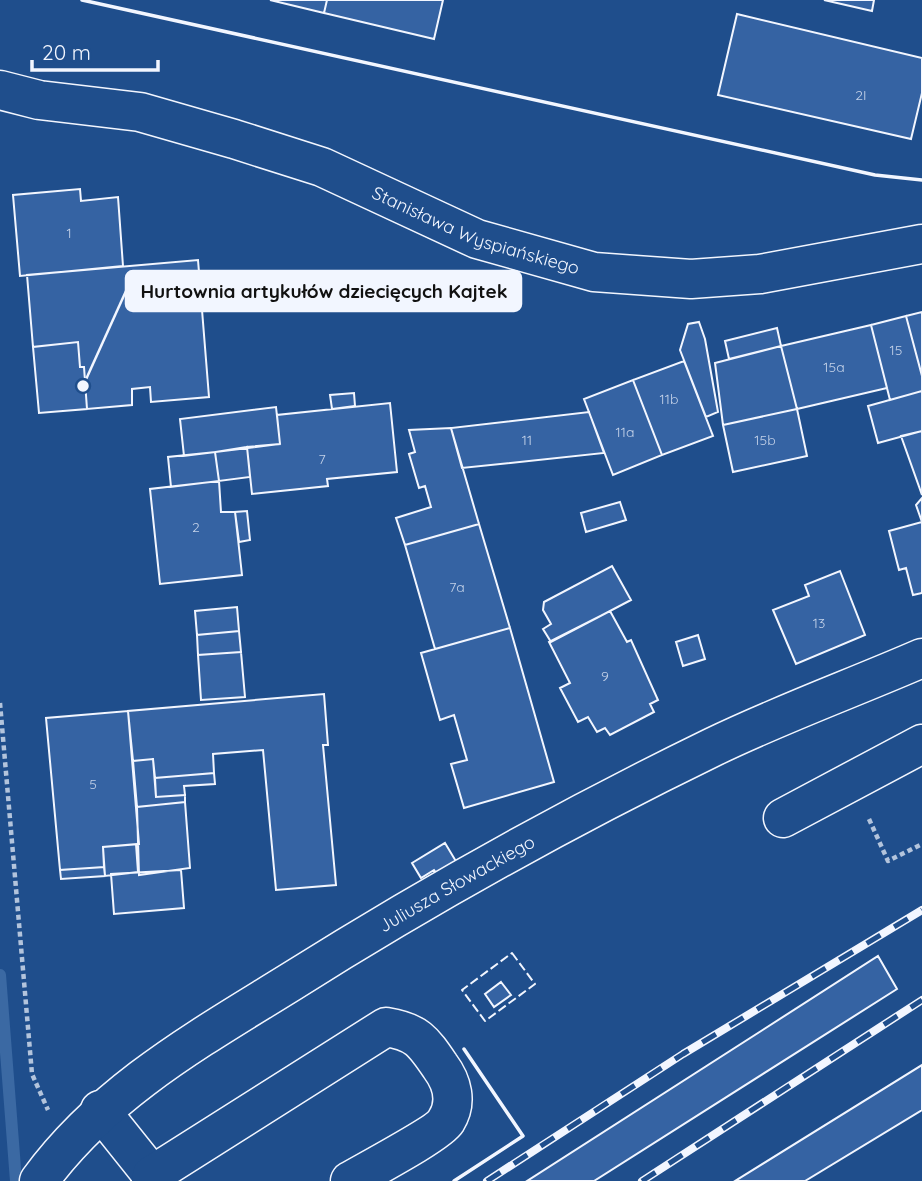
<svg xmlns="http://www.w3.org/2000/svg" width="922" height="1181" font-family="Quicksand,sans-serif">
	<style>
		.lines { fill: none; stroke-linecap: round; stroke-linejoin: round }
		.stream { stroke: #3b69a3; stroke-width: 12 }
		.building { fill: #3563a3; stroke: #f2f6ff; stroke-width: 2 }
		.minor-casing { stroke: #f2f6ff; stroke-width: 41 }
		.major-casing { stroke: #f2f6ff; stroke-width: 41 }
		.path { stroke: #b3c4dc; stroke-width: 4.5; stroke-dasharray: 5 3.5; stroke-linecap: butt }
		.minor { stroke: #1f4e8c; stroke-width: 38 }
		.major { stroke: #1f4e8c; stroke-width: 38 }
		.rail-casing { stroke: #f2f6ff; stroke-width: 8 }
		.rail { stroke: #1f4e8c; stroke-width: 5; stroke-dasharray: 16; stroke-linecap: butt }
		.fence { stroke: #f2f6ff; stroke-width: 2; stroke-dasharray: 9 3.5; stroke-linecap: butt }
		.wall { stroke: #f2f6ff; stroke-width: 3.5 }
		.labels { text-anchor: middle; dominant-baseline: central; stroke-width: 5; stroke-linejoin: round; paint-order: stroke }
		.number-label { font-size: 14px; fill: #c3d1e8 }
		.street-label { font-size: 18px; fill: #f2f6ff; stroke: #1f4e8c }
		.leader { fill: none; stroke: #f2f6ff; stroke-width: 2.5 }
		.callout-dot { fill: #f2f6ff; stroke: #1f4e8c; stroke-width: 2.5 }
		.callout { fill: #f2f6ff; stroke: #f2f6ff; stroke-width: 2.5 }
		.callout-label { font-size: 19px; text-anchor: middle; font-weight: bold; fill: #111 }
	</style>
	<rect width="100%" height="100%" fill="#1f4e8c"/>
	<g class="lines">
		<path class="stream" d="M 0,975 L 16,1181"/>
	</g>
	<path class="building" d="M 270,0 L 327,0 L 324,13 Z
		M 327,0 L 443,0 L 434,39 L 324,13 Z
		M 824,0 L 874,0 L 872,11 Z
		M 737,14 L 922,58 L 922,93 L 911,139 L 718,95 Z
		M 80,189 L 81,201 L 118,197 L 123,266 L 20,276 L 13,195 Z
		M 198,260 L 209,397 L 151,402 L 150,387 L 132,389 L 132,405 L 87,409 L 84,367 L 80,367 L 78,342 L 33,347 L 27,275 Z
		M 922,312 L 922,376 L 906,316 Z
		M 906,316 L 922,376 L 922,391 L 890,400 L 871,325 Z
		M 699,322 L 705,339 L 718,412 L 706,417 L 680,350 L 688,324 Z
		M 871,325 L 887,388 L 797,409 L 781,346 Z
		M 777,328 L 781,346 L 729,359 L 725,341 Z
		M 78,342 L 80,367 L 84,367 L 87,409 L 39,413 L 33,347 Z
		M 781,346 L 797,409 L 723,425 L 715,363 Z
		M 684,361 L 713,436 L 662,455 L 633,380 Z
		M 633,380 L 662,455 L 613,475 L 584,399 Z
		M 922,391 L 922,431 L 878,443 L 868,406 Z
		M 354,393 L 355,406 L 332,409 L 330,395 Z
		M 390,403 L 397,472 L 327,479 L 328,486 L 252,494 L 247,447 L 280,444 L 277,415 Z
		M 276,407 L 280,444 L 184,456 L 180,419 Z
		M 797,409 L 807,456 L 733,472 L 723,425 Z
		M 589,412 L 604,453 L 462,468 L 451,428 Z
		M 451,428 L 479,524 L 405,545 L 396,518 L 431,507 L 425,486 L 419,488 L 409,454 L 415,452 L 409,430 Z
		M 922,431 L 922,495 L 901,436 Z
		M 247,447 L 250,477 L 219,481 L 215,452 Z
		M 215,452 L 219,481 L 171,487 L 168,457 Z
		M 219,481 L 221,512 L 235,512 L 242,575 L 160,584 L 150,489 Z
		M 922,498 L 922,593 L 913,595 L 906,568 L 899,570 L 889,531 L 922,522 L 916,505 Z
		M 620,502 L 626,520 L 586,532 L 581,513 Z
		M 247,511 L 250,540 L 239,542 L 235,512 Z
		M 479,524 L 510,628 L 435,649 L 405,545 Z
		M 612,566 L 631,600 L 551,642 L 543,629 L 551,624 L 543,610 L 544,602 Z
		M 840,571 L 865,635 L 796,664 L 773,610 L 809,596 L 805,585 Z
		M 237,607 L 239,631 L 197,635 L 195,611 Z
		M 610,611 L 627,642 L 631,640 L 658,700 L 650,704 L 654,712 L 610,735 L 605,728 L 597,732 L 588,717 L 578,722 L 560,688 L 570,683 L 549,642 Z
		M 510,628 L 554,782 L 464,808 L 451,764 L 467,760 L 454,715 L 440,720 L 421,653 Z
		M 239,631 L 241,652 L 198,655 L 197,635 Z
		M 698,635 L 705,659 L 683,666 L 676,642 Z
		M 241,652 L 245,697 L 201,700 L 198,655 Z
		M 324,694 L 328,745 L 323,745 L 336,885 L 276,890 L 263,750 L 213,754 L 214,773 L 155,778 L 153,759 L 133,761 L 128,711 Z
		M 128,711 L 139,844 L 103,847 L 104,867 L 60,870 L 46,718 Z
		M 153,759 L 156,797 L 185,795 L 185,802 L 137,807 L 133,761 Z
		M 214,773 L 215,784 L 184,786 L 185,795 L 156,797 L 155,778 Z
		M 185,802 L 190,868 L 139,875 L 137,807 Z
		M 445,843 L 457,863 L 437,874 L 434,870 L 421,878 L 412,863 Z
		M 136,844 L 138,872 L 105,876 L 103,847 Z
		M 104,867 L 105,876 L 61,879 L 60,870 Z
		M 181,870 L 184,908 L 114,914 L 111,874 Z
		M 878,956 L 897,989 L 594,1181 L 527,1181 Z
		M 501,982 L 511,995 L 494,1007 L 485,994 Z
		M 922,1065 L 922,1110 L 805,1181 L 735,1181 Z"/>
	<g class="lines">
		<g class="minor-casing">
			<g id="minor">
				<path d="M 783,818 L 922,744"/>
				<path d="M 100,1110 L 152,1175"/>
				<path id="s1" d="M 39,1181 C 104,1092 197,1040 289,983 C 427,896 567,818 713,747 C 781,714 853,688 922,658"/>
				<path d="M 151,1181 L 152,1175 L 386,1027 C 417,1032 423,1041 440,1066 C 452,1082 458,1102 446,1121 C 439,1133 367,1171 350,1181"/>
			</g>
		</g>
		<g class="major-casing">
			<g id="major">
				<path id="s2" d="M 0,90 L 39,100 L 140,112 L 234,139 L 322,167 L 477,239 L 594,272 L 691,279 L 760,274 L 922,244"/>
			</g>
		</g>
		<path class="path" d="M 0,703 L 32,1074 L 48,1110
			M 869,819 L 888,861 L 922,844"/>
		<use href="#minor" class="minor"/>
		<use href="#major" class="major"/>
		<g class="rail-casing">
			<path id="rail" d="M 487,1181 L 683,1054 L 922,910
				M 642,1181 L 922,1000"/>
		</g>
		<use href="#rail" class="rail"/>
		<path class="fence" d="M 512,953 L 535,984 L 485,1021 L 462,990 Z"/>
		<path class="wall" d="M 82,0 L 875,175 L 922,180
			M 454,1181 L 523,1136 L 464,1049"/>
	</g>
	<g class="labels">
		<g class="number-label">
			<text x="861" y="95">2I</text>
			<text x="69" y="233">1</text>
			<text x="896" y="350">15</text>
			<text x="834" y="367">15a</text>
			<text x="669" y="399">11b</text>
			<text x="625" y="432">11a</text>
			<text x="527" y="440">11</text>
			<text x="765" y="440">15b</text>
			<text x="322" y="459">7</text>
			<text x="196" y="527">2</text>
			<text x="457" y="587">7a</text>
			<text x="819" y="623">13</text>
			<text x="605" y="676">9</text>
			<text x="93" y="784">5</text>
		</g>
		<g class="street-label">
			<text stroke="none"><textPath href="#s2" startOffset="499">Stanisława Wyspiańskiego</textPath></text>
			<text stroke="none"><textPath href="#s1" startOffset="516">Juliusza Słowackiego</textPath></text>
		</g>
	</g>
	<path class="leader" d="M83 386L126 291"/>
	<circle class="callout-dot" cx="83" cy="386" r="7"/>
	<rect class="callout" x="126" y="271" width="395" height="40" rx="7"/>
	<g class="callout-label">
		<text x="324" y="298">Hurtownia artykułów dziecięcych Kajtek</text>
	</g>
	<path d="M32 60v10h126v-10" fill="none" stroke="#f2f6ff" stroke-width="3.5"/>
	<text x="42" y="60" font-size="21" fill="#f2f6ff" stroke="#1f4e8c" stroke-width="5" paint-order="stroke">20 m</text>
</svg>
